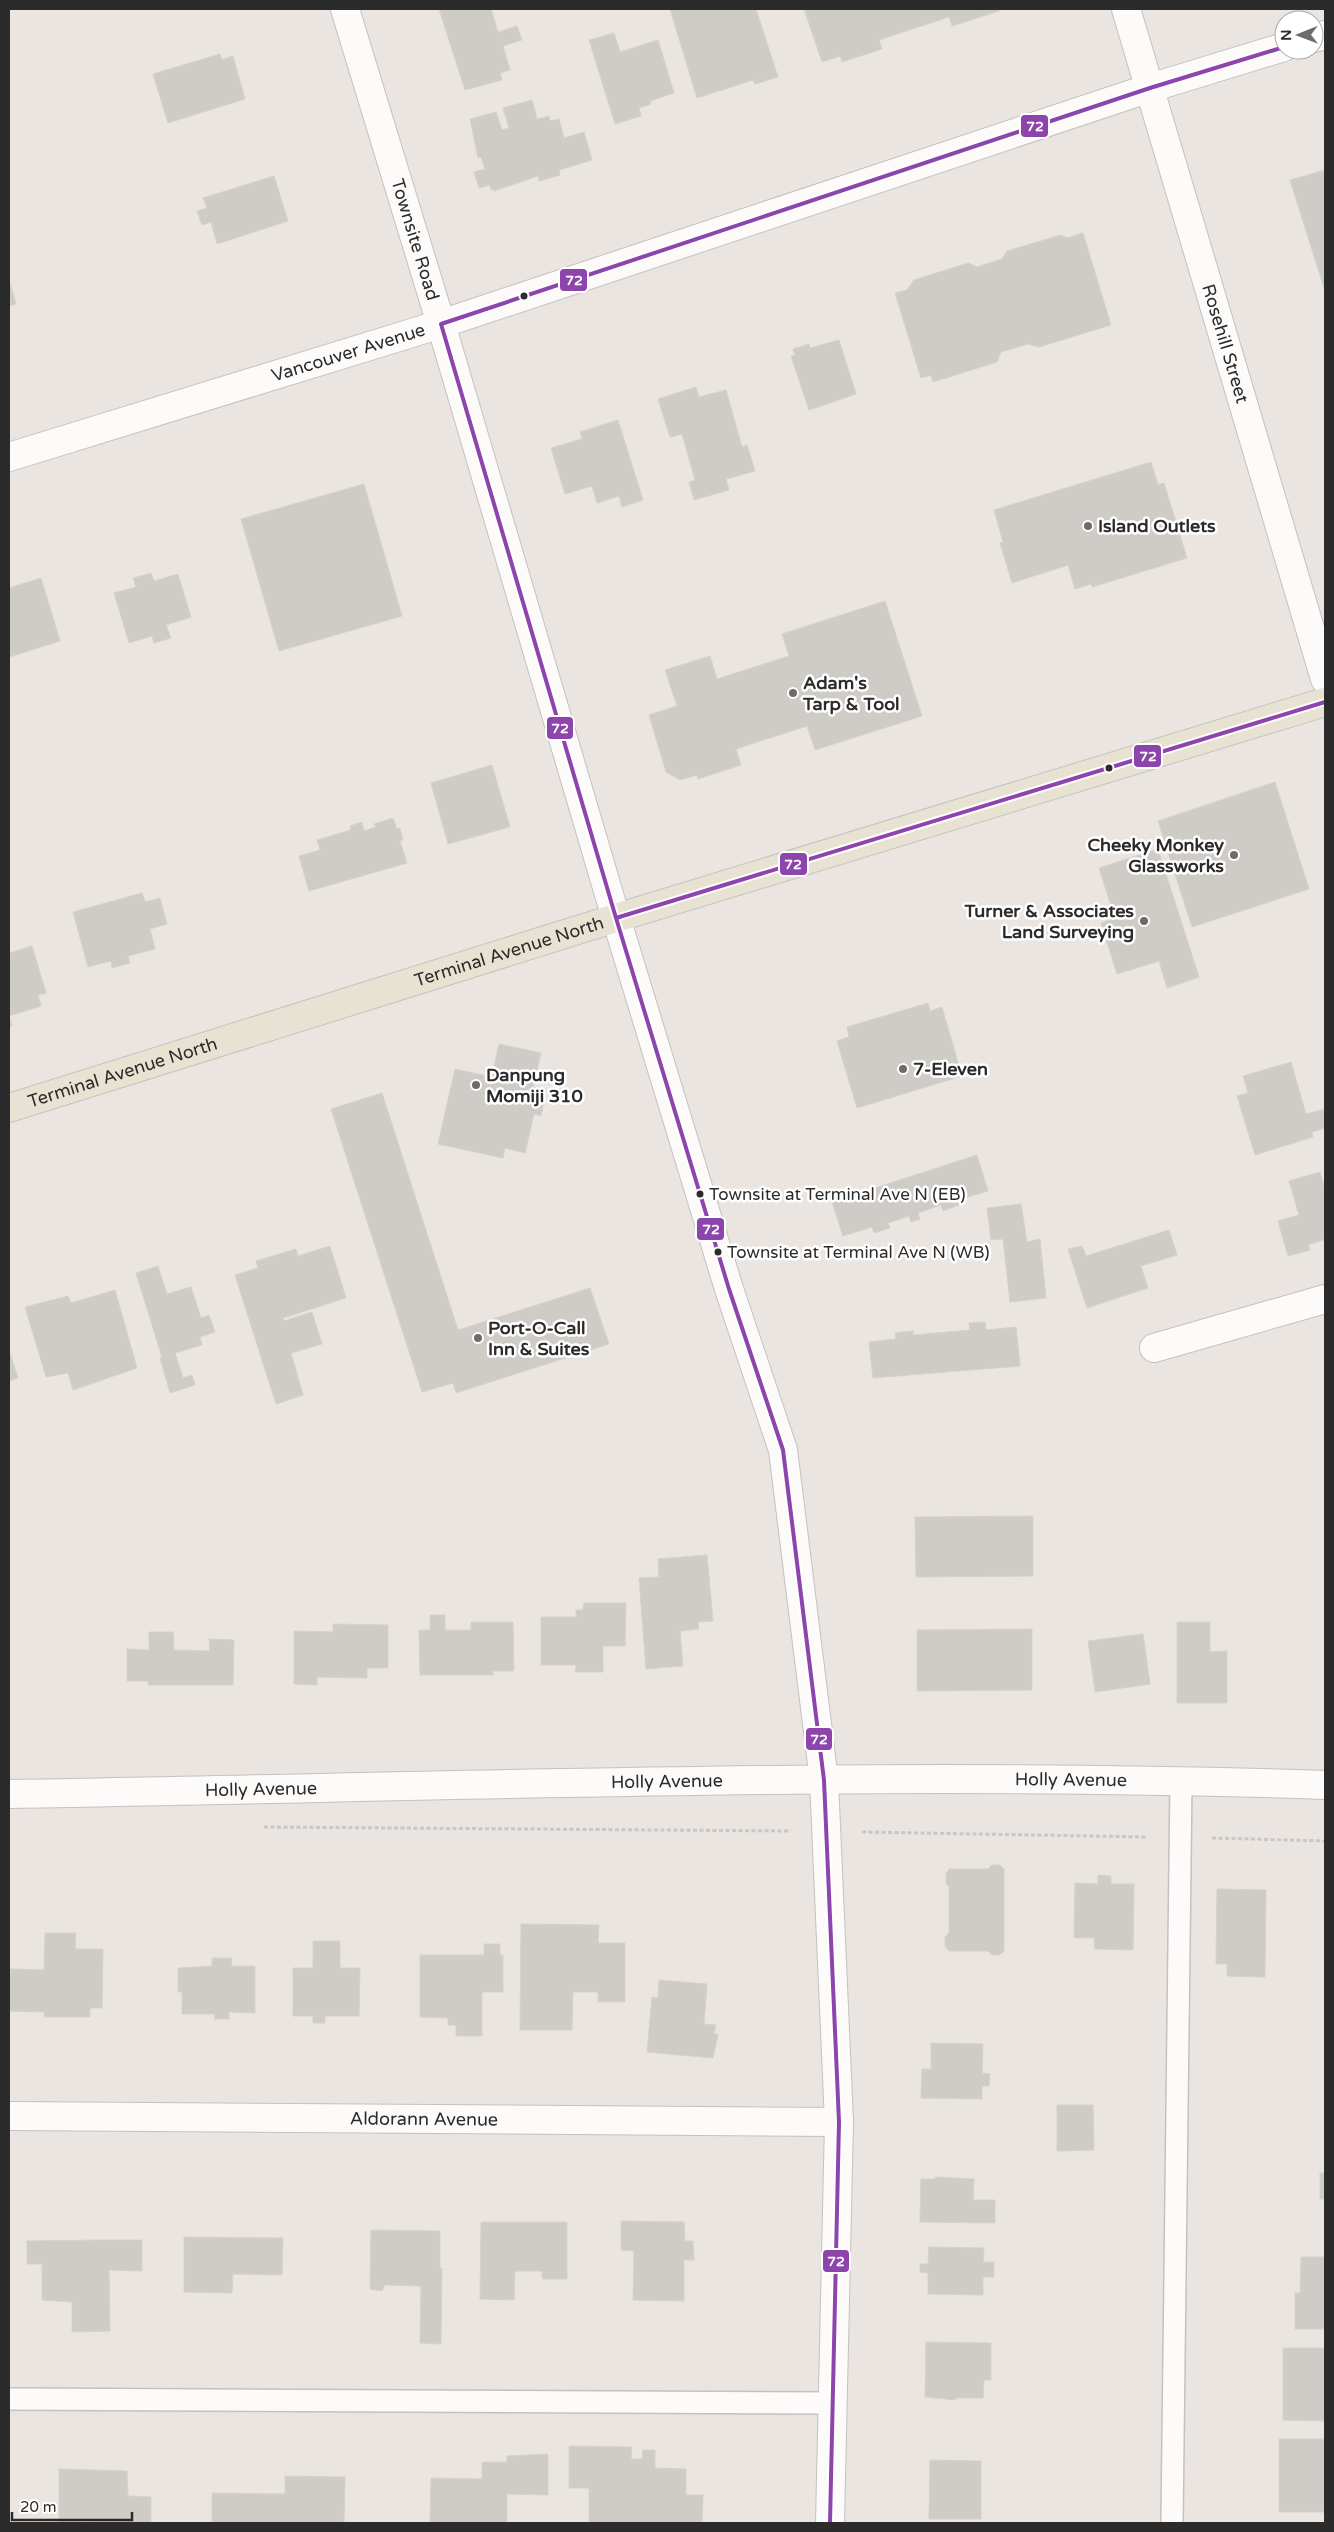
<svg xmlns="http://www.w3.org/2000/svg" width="1334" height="2532" font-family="'Varela Round',sans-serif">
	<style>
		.building { fill: #cfcbc7; stroke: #d5d1cc }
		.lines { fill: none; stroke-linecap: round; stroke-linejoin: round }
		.service-casing { stroke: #c3c1c2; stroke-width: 24 }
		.minor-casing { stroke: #c3c1c2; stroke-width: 30 }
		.tertiary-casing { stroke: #c3c1c2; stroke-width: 30 }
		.primary-casing { stroke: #c5c3c1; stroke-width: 30 }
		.path { stroke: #c8c7c7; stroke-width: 3; stroke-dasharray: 4 2.5; stroke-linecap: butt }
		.service { stroke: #fcfbfa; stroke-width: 21 }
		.minor { stroke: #fcfbfa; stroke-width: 28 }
		.tertiary { stroke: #fcfbfa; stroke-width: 28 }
		.primary { stroke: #e8e2d2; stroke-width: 28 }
		.bus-1-casing { stroke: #fff; stroke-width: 8 }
		.bus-1 { stroke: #8e44ad; stroke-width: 4 }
		.bus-dot { fill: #2b2b2b; stroke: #fff; stroke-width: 2 }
		.poi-dot { fill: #6e6c6a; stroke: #fff; stroke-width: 2 }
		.labels { text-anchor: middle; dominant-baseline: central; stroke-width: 5; stroke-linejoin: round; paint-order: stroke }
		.bus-label { font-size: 17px; fill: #2b2b2b; stroke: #fff; text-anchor: start }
		.street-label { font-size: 18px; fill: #2b2b2b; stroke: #fff }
		.poi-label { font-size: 18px; font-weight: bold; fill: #2b2b2b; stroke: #fff; text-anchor: start }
		.line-badge { stroke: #fff; stroke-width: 2 }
		.badge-label { font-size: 14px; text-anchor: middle; font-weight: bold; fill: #fff }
	</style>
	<rect width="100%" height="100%" fill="#eae5e0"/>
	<path class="building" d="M 439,9 L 491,9 L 498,32 L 517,26 L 522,40 L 503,46 L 510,70 L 500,73 L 502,80 L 465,90 Z
		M 670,9 L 756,9 L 778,77 L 755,84 L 753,80 L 697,98 Z
		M 804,9 L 999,9 L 999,11 L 952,26 L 949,17 L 879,40 L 882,49 L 842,62 L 840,56 L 822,62 Z
		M 614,33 L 620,52 L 658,40 L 674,93 L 650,101 L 651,104 L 639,108 L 641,116 L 615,124 L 589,40 Z
		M 220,54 L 222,60 L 233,56 L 245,99 L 168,123 L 153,74 Z
		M 532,100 L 537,119 L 549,116 L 550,121 L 559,119 L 564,138 L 584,132 L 592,160 L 559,170 L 560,175 L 539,181 L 538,176 L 494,191 L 494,189 L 491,190 L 490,185 L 479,188 L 474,172 L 485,169 L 481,157 L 478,158 L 470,119 L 496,112 L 502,130 L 509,128 L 503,108 Z
		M 1325,170 L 1325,288 L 1324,288 L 1290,180 Z
		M 274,176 L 288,221 L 217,244 L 211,222 L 202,225 L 197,211 L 207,208 L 203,198 Z
		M 1083,233 L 1111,325 L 1039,347 L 1028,344 L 1001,352 L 997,362 L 933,382 L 931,375 L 921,378 L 895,293 L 907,290 L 914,280 L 968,263 L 977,267 L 1002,259 L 1007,251 L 1061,235 L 1067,238 Z
		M 9,280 L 16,304 L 9,306 Z
		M 839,340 L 856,394 L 809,410 L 791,356 L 795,355 L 793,349 L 809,344 L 810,348 Z
		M 696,387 L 699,397 L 726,390 L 742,447 L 747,445 L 755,471 L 726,479 L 729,490 L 694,500 L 689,482 L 695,480 L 682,434 L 670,437 L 658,399 Z
		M 618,420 L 643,500 L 622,507 L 619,496 L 597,503 L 592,486 L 565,494 L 551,448 L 582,439 L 580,432 Z
		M 1151,462 L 1158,485 L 1164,483 L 1187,558 L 1092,587 L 1091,584 L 1075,589 L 1068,565 L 1012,583 L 1000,543 L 1003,542 L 994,510 Z
		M 364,484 L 402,616 L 279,651 L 241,519 Z
		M 151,573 L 154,581 L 178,574 L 191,617 L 166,625 L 171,638 L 154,643 L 152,636 L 129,643 L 114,593 L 136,587 L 133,578 Z
		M 41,578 L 60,641 L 9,657 L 9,588 Z
		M 885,601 L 922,716 L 815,750 L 807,726 L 736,749 L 741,765 L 698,779 L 697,775 L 680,780 L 666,772 L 649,715 L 677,706 L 665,670 L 710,656 L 717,679 L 789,656 L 782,634 Z
		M 492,765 L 510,827 L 448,844 L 431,783 Z
		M 1275,782 L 1309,889 L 1192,927 L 1158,821 Z
		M 393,818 L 397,829 L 400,828 L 403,840 L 400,841 L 407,863 L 309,891 L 299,856 L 320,850 L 317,840 L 351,830 L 350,826 L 362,822 L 364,831 L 376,827 L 374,824 Z
		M 1158,849 L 1199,977 L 1167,988 L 1159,961 L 1117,974 L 1101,923 L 1115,918 L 1099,868 Z
		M 142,893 L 145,902 L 160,898 L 167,924 L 150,929 L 155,949 L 128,956 L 130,963 L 112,968 L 111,961 L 88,967 L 73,912 Z
		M 32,946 L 46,993 L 38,995 L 41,1006 L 9,1016 L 12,1026 L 9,1027 L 9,947 L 10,953 Z
		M 928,1003 L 930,1011 L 942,1007 L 962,1076 L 857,1108 L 837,1041 L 849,1037 L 847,1027 Z
		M 499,1044 L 541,1053 L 533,1087 L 546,1090 L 541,1116 L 534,1114 L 525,1153 L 505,1148 L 503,1158 L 438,1144 L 455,1069 L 492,1077 Z
		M 1291,1062 L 1306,1114 L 1325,1109 L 1325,1128 L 1312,1132 L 1313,1137 L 1255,1155 L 1237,1096 L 1248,1093 L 1243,1076 Z
		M 382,1093 L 458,1330 L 590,1288 L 609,1344 L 456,1393 L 453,1383 L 422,1392 L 331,1109 Z
		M 977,1155 L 988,1191 L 957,1200 L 959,1205 L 943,1211 L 941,1205 L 918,1213 L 920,1219 L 911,1222 L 909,1216 L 888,1223 L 890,1228 L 874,1233 L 872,1227 L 843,1236 L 832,1202 Z
		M 1320,1172 L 1325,1190 L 1325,1239 L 1308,1245 L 1310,1250 L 1288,1256 L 1278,1221 L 1299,1215 L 1289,1181 Z
		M 1021,1204 L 1027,1242 L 1040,1239 L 1046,1298 L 1010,1302 L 1003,1239 L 991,1240 L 987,1208 Z
		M 1169,1230 L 1177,1255 L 1141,1266 L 1148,1288 L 1087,1308 L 1068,1249 L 1082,1246 L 1086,1256 Z
		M 330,1246 L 346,1298 L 283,1318 L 284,1321 L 312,1312 L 322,1344 L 291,1353 L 303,1395 L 276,1404 L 235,1275 L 258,1268 L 256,1261 L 296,1249 L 298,1256 Z
		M 158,1266 L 167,1294 L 191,1287 L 201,1318 L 209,1315 L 215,1332 L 200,1337 L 202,1345 L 175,1353 L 183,1378 L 192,1375 L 195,1385 L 170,1393 L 160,1358 L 162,1357 L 136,1273 Z
		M 115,1290 L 137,1368 L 73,1390 L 68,1373 L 46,1377 L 25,1307 L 68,1296 L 71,1303 Z
		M 985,1322 L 986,1330 L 1016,1327 L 1020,1366 L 873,1378 L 869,1342 L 896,1339 L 895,1333 L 913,1331 L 913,1335 L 970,1330 L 969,1323 Z
		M 9,1350 L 18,1378 L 9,1381 Z
		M 1033,1516 L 1033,1576 L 916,1577 L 915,1517 Z
		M 707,1555 L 713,1621 L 698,1622 L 699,1629 L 680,1631 L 683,1666 L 646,1669 L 639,1578 L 659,1577 L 658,1559 Z
		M 584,1603 L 626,1603 L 625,1646 L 603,1646 L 603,1672 L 575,1672 L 576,1665 L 541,1665 L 541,1617 L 576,1617 L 576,1610 L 583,1610 Z
		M 430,1615 L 445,1615 L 445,1630 L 471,1630 L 471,1622 L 513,1622 L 514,1671 L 493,1671 L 493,1675 L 420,1675 L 419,1630 L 430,1630 Z
		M 1177,1622 L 1210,1622 L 1210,1652 L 1227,1651 L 1227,1703 L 1177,1703 Z
		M 333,1624 L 388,1625 L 388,1668 L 367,1668 L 367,1678 L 317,1677 L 317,1685 L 294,1684 L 294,1631 L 333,1632 Z
		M 1032,1629 L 1032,1690 L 917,1691 L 917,1630 Z
		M 149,1632 L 173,1632 L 174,1650 L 210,1651 L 209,1639 L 234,1640 L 233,1685 L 148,1685 L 148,1681 L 127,1681 L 127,1649 L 149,1650 Z
		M 1143,1634 L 1150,1684 L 1095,1692 L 1088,1641 Z
		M 992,1865 L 1000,1865 L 1004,1869 L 1004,1951 L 999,1955 L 992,1955 L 988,1951 L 949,1951 L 945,1946 L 945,1937 L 949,1933 L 949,1887 L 946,1883 L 946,1874 L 949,1869 L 988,1869 Z
		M 1098,1875 L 1111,1876 L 1111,1884 L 1134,1884 L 1133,1950 L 1095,1949 L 1094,1938 L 1074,1938 L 1075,1883 L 1098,1884 Z
		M 1217,1889 L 1266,1890 L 1265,1977 L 1227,1976 L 1227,1964 L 1216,1964 Z
		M 521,1924 L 599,1925 L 598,1943 L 625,1943 L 625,2002 L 598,2002 L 598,1992 L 573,1992 L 572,2030 L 520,2030 Z
		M 45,1933 L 76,1933 L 75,1949 L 103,1949 L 102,2008 L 90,2008 L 90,2017 L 44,2017 L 44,2012 L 9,2011 L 9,1969 L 44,1970 Z
		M 313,1941 L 340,1941 L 340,1968 L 360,1968 L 359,2016 L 325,2016 L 325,2023 L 313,2023 L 313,2016 L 293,2016 L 293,1968 L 313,1968 Z
		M 484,1944 L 500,1944 L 500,1955 L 503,1955 L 503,1992 L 482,1992 L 482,2036 L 456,2036 L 456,2025 L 448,2025 L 448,2018 L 420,2017 L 420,1955 L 484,1955 Z
		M 212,1958 L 232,1958 L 231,1966 L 255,1966 L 255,2013 L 229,2012 L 229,2019 L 214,2019 L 215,2014 L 182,2014 L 182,1992 L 178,1992 L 178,1968 L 212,1966 Z
		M 659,1980 L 707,1984 L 704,2024 L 716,2025 L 714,2034 L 718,2034 L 713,2058 L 647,2052 L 652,1997 L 658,1998 Z
		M 931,2043 L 983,2044 L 982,2073 L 990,2074 L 989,2086 L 982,2086 L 982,2099 L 921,2098 L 922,2069 L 931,2069 Z
		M 1057,2105 L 1093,2105 L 1094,2150 L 1057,2151 Z
		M 1320,2173 L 1325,2173 L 1325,2199 L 1320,2199 Z
		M 935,2177 L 974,2179 L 973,2200 L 995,2200 L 995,2223 L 920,2222 L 921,2179 L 935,2179 Z
		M 621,2221 L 684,2222 L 685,2241 L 693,2241 L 694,2260 L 684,2260 L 684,2301 L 633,2300 L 634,2251 L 621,2250 Z
		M 481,2222 L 567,2222 L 567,2279 L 542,2279 L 542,2271 L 515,2271 L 514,2300 L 480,2299 Z
		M 371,2230 L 440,2231 L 440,2269 L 442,2268 L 441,2344 L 420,2343 L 421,2286 L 385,2285 L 382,2291 L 370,2289 Z
		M 184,2237 L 283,2238 L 282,2275 L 233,2274 L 232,2293 L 184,2292 Z
		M 101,2240 L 142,2240 L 142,2271 L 109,2270 L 110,2331 L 72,2332 L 72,2302 L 42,2300 L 42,2264 L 27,2264 L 27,2241 Z
		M 929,2247 L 984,2248 L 983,2262 L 994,2262 L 994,2277 L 983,2277 L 983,2295 L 928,2294 L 928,2273 L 920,2272 L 920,2264 L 928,2264 Z
		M 1301,2257 L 1325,2257 L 1325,2329 L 1295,2329 L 1295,2293 L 1300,2293 Z
		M 926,2342 L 991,2343 L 991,2380 L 984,2380 L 983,2398 L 956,2398 L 956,2400 L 925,2397 Z
		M 1283,2348 L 1325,2348 L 1325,2421 L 1283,2420 Z
		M 1279,2439 L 1325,2439 L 1325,2512 L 1279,2512 Z
		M 569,2446 L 632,2447 L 631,2459 L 642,2459 L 643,2450 L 655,2450 L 655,2468 L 686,2469 L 686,2495 L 703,2495 L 702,2523 L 589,2523 L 589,2488 L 569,2488 Z
		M 548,2454 L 548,2495 L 507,2494 L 507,2523 L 430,2523 L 431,2478 L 482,2479 L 482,2462 L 507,2462 L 507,2456 Z
		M 930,2460 L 981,2461 L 981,2519 L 929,2519 Z
		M 59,2469 L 127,2471 L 128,2496 L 151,2497 L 151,2523 L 81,2521 L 81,2523 L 59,2523 Z
		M 285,2476 L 345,2477 L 344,2523 L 212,2523 L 212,2493 L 285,2494 Z"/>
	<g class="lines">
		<g class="service-casing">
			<path id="service" d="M 9,2399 L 832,2403
				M 1172,2523 L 1181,1780"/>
		</g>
		<g class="minor-casing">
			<g id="minor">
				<path id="s1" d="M 1126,9 L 1325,679"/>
				<path d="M 1314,38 L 1325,35"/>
				<path id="s2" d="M 9,457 L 441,324 L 1150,88 L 1284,47"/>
				<path d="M 1154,1348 L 1325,1299"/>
				<path id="s3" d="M 9,1794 C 447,1787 887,1770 1325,1785"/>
				<path id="s4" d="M 9,2116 L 839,2122"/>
			</g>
		</g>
		<g class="tertiary-casing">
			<g id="tertiary">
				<path id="s5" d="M 345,9 L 441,324 L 616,918 L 729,1289 L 783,1450 L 824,1780 L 839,2122 L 830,2523"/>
			</g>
		</g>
		<g class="primary-casing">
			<g id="primary">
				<path id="s6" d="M 9,1108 L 616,918 L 1325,702"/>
			</g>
		</g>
		<path class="path" d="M 264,1827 L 791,1831
			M 862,1832 L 1148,1837
			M 1212,1838 L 1325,1841"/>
		<use href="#service" class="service"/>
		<use href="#minor" class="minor"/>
		<use href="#tertiary" class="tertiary"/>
		<use href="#primary" class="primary"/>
		<g class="bus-1-casing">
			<path id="bus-1" d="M 616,918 L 1325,702
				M 830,2523 L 839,2122 L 824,1780 L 783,1450 L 729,1289 L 616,918 L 441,324 L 1150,88 L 1284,47"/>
		</g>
		<use href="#bus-1" class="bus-1"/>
	</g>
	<g class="bus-dot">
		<circle cx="524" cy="296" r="4.5"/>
		<circle cx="1109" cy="768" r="4.5"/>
		<circle cx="700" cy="1194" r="4.5"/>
		<circle cx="718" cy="1252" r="4.5"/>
	</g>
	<g class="poi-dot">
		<circle cx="1088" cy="526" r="5"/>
		<circle cx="793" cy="693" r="5"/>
		<circle cx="1234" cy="855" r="5"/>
		<circle cx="1144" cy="921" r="5"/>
		<circle cx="903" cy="1069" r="5"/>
		<circle cx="476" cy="1085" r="5"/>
		<circle cx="478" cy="1338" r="5"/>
	</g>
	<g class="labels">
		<g class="bus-label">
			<text x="709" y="1194">Townsite at Terminal Ave N (EB)</text>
			<text x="727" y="1252">Townsite at Terminal Ave N (WB)</text>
		</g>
		<g class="street-label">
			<text stroke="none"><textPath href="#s5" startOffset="241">Townsite Road</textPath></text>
			<text stroke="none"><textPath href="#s1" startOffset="349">Rosehill Street</textPath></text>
			<text stroke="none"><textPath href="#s2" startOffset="355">Vancouver Avenue</textPath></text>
			<text stroke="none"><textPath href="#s6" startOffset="524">Terminal Avenue North</textPath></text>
			<text stroke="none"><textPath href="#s6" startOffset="119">Terminal Avenue North</textPath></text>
			<text stroke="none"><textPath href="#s3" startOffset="1062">Holly Avenue</textPath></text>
			<text stroke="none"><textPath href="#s3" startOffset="658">Holly Avenue</textPath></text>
			<text stroke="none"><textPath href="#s3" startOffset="252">Holly Avenue</textPath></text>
			<text stroke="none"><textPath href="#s4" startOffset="415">Aldorann Avenue</textPath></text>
		</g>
		<g class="poi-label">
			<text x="1098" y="526">Island Outlets</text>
			<text x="803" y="683">Adam's<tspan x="803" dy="21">Tarp &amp; Tool</tspan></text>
			<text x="1224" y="845" text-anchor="end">Cheeky Monkey<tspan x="1224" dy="21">Glassworks</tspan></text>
			<text x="1134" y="911" text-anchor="end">Turner &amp; Associates<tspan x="1134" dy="21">Land Surveying</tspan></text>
			<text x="913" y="1069">7-Eleven</text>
			<text x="486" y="1075">Danpung<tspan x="486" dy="21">Momiji 310</tspan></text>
			<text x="488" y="1328">Port-O-Call<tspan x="488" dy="21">Inn &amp; Suites</tspan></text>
		</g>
	</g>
	<g class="line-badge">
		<rect x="1020" y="114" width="29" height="24" rx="5" fill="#8e44ad"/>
		<rect x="559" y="268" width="29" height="24" rx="5" fill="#8e44ad"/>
		<rect x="546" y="716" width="28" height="24" rx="5" fill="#8e44ad"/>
		<rect x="1133" y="744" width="29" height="24" rx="5" fill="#8e44ad"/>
		<rect x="779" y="852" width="29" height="24" rx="5" fill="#8e44ad"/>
		<rect x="696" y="1217" width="29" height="24" rx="5" fill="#8e44ad"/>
		<rect x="805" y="1727" width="28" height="24" rx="5" fill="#8e44ad"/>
		<rect x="822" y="2249" width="28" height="24" rx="5" fill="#8e44ad"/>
	</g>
	<g class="badge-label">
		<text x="1035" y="131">72</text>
		<text x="574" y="285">72</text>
		<text x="560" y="733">72</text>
		<text x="1148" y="761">72</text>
		<text x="793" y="869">72</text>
		<text x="711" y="1234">72</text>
		<text x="819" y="1744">72</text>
		<text x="836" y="2266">72</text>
	</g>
	<rect width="1334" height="2532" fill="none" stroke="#2b2b2b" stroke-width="20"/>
	<g transform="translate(1299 35) rotate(269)"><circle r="24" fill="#ffffff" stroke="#aaaaaa"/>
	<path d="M0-4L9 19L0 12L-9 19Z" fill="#6e6c6a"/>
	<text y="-8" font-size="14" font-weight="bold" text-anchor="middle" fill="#2b2b2b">N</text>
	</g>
	<path d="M12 2512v8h120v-8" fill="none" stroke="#2b2b2b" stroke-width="2.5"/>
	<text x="20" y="2512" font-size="15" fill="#2b2b2b" stroke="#ffffff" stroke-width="4" paint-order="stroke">20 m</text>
</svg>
